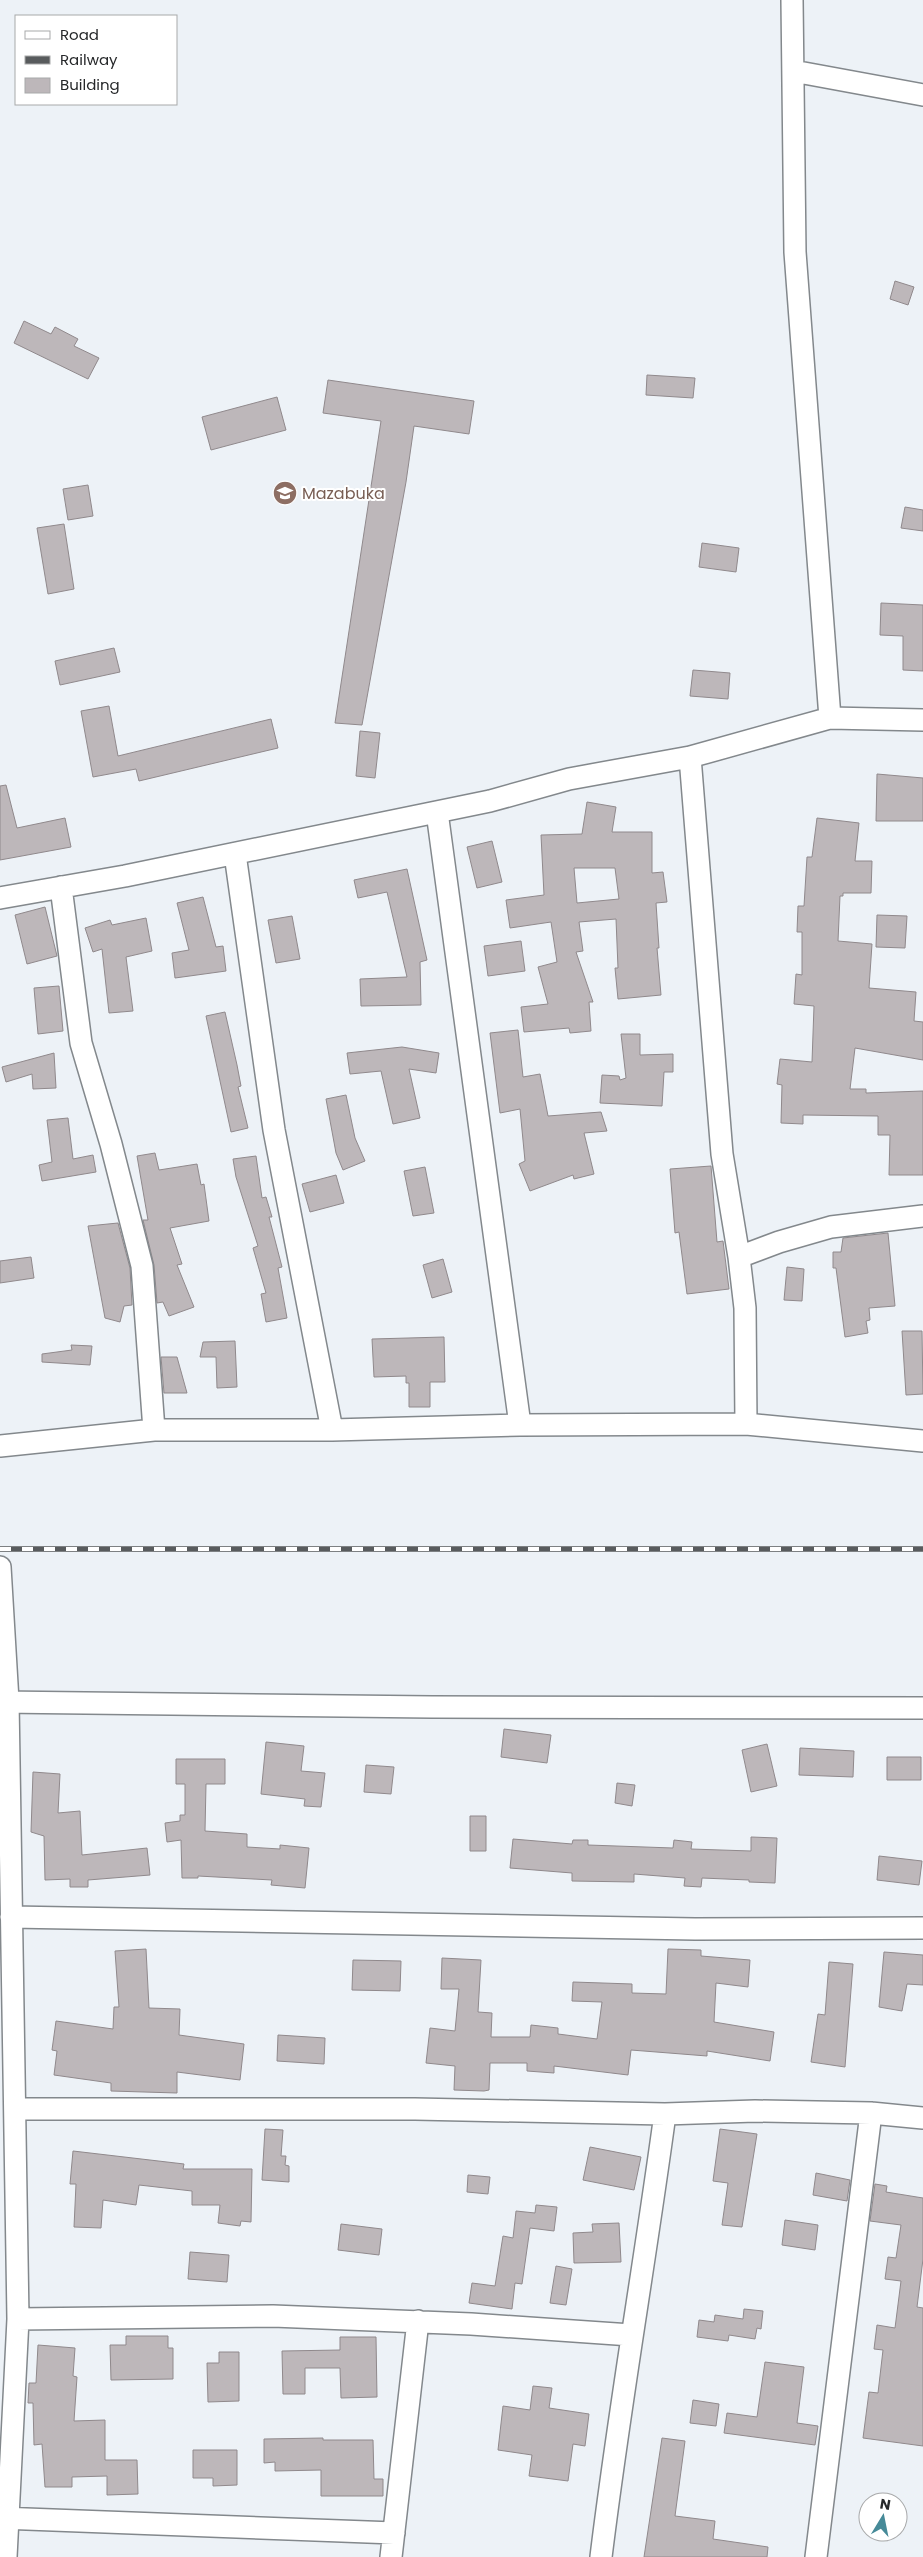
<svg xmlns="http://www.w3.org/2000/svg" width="923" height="2557" font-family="Poppins,sans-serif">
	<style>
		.building { fill: #bdb7ba; stroke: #90898c; fill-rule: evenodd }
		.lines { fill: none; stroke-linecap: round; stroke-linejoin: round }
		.minor-casing { stroke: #83888c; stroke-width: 24 }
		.minor { stroke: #fff; stroke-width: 21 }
		.rail-casing { stroke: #585b5d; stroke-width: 5.5 }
		.rail { stroke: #fff; stroke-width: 4; stroke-dasharray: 11; stroke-linecap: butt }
		.labels { text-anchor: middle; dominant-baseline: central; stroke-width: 4; stroke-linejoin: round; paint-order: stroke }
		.education-label { font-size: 16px; fill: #785e54; stroke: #fff; text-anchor: start }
	</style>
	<rect width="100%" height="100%" fill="#edf2f7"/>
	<path class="building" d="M 895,281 L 914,287 L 908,305 L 890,299 Z
		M 24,321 L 51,334 L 55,327 L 78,339 L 74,346 L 99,358 L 88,379 L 14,343 Z
		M 647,375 L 695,378 L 693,398 L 646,395 Z
		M 328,380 L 474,401 L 469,434 L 414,426 L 406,482 L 362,725 L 335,723 L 381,421 L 323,413 Z
		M 277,397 L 286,430 L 211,450 L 202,417 Z
		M 88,485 L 93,516 L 68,520 L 63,489 Z
		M 905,507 L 923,510 L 923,531 L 901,528 Z
		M 64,524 L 74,589 L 48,594 L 37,528 Z
		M 702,543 L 739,548 L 736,572 L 699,567 Z
		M 881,603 L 923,605 L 923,671 L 903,670 L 903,636 L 880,635 Z
		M 114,648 L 120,672 L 60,685 L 55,661 Z
		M 693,670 L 730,673 L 728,699 L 690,696 Z
		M 109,706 L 118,756 L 271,719 L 278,748 L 139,781 L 136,769 L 93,777 L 81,711 Z
		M 360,731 L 380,733 L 375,778 L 356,776 Z
		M 877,774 L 923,778 L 923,821 L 876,821 Z
		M 6,785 L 17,828 L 65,818 L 71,847 L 0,860 L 0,786 Z
		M 587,802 L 616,807 L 612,832 L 652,832 L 652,873 L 663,872 L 667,902 L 656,903 L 659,948 L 657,948 L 661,995 L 618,999 L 615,968 L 618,968 L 616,919 L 579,922 L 583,951 L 576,952 L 593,1002 L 589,1002 L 591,1031 L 570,1033 L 569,1028 L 524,1032 L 521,1007 L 548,1004 L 538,967 L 557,962 L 551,922 L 510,928 L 506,900 L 544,895 L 541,835 L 582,834 ZM 574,868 L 615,868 L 619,899 L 577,903 Z
		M 817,818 L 859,823 L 855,861 L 872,861 L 871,893 L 843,893 L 843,896 L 840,896 L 838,941 L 872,944 L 869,988 L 916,992 L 914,1021 L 923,1022 L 923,1060 L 855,1048 L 850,1089 L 866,1089 L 866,1093 L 923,1091 L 923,1175 L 889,1175 L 890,1135 L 878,1135 L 878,1116 L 803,1115 L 803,1124 L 781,1123 L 782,1085 L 777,1084 L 780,1059 L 812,1062 L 814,1006 L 794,1004 L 796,974 L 802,975 L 802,932 L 797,932 L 798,906 L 804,906 L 807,857 L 812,857 Z
		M 492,841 L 502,882 L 477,888 L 467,847 Z
		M 407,869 L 427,960 L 420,962 L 421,1005 L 361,1006 L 360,979 L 407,977 L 387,892 L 358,898 L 354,880 Z
		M 203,897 L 216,947 L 223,946 L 226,971 L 175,978 L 172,953 L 189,950 L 177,903 Z
		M 45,907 L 57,956 L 27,964 L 15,915 Z
		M 877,915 L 907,916 L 905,948 L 876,947 Z
		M 292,916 L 300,959 L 276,963 L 268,920 Z
		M 146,918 L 152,951 L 126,957 L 133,1011 L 109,1013 L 102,949 L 93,952 L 85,928 L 110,920 L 112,925 Z
		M 521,941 L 525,971 L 488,976 L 484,946 Z
		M 59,986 L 63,1031 L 38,1034 L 34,988 Z
		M 225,1012 L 237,1065 L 241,1086 L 238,1087 L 248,1128 L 231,1132 L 206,1016 Z
		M 518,1030 L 523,1077 L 540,1074 L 548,1116 L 601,1112 L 607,1131 L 584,1133 L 594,1174 L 574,1179 L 573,1175 L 530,1191 L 519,1164 L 525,1161 L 520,1109 L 500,1113 L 490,1033 Z
		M 621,1034 L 640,1034 L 640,1055 L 673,1054 L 673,1072 L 664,1072 L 662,1106 L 600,1103 L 602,1075 L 619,1076 L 620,1080 L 626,1078 Z
		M 402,1047 L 439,1053 L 436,1073 L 409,1069 L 420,1118 L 393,1124 L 381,1071 L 350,1074 L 347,1053 Z
		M 54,1053 L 56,1088 L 33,1089 L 32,1074 L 6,1082 L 2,1067 Z
		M 346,1095 L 355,1138 L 365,1161 L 343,1170 L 336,1153 L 326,1099 Z
		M 68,1118 L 73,1159 L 93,1155 L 96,1172 L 42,1181 L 39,1165 L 52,1162 L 47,1120 Z
		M 155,1153 L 159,1170 L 197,1164 L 201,1185 L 204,1184 L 209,1221 L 170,1228 L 182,1264 L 177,1265 L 194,1307 L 169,1316 L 163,1302 L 157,1303 L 154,1265 L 143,1220 L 148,1220 L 137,1156 Z
		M 256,1156 L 262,1198 L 266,1197 L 272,1217 L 269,1217 L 282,1267 L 278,1268 L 287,1318 L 266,1322 L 261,1294 L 266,1293 L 253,1248 L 258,1246 L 236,1177 L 233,1159 Z
		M 711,1166 L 717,1242 L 723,1241 L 729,1289 L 687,1294 L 679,1232 L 675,1233 L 670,1169 Z
		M 425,1167 L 434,1213 L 413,1216 L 404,1171 Z
		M 336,1175 L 344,1203 L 310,1212 L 302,1184 Z
		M 118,1223 L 130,1268 L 132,1305 L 124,1306 L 120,1322 L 105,1318 L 88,1226 Z
		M 888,1233 L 895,1306 L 869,1308 L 870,1320 L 866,1321 L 868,1333 L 845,1337 L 836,1268 L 833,1268 L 833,1252 L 841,1252 L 843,1238 Z
		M 31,1257 L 34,1278 L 0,1283 L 0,1261 Z
		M 443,1259 L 452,1292 L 432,1298 L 423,1265 Z
		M 787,1267 L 804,1269 L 802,1301 L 784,1300 Z
		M 902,1331 L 922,1331 L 923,1394 L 906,1395 Z
		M 444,1337 L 445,1382 L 430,1382 L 430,1407 L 409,1407 L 409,1383 L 406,1383 L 406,1376 L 374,1377 L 372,1339 Z
		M 235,1341 L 237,1387 L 217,1388 L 216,1357 L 200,1357 L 203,1342 Z
		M 71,1345 L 92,1346 L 90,1365 L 42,1362 L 42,1354 L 72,1350 Z
		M 161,1357 L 177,1357 L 187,1393 L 164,1393 Z
		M 504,1729 L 551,1735 L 547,1763 L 501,1757 Z
		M 266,1742 L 304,1746 L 301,1771 L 325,1773 L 321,1807 L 304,1806 L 305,1799 L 261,1794 Z
		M 767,1744 L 777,1786 L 751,1792 L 742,1750 Z
		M 800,1748 L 854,1751 L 853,1777 L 799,1775 Z
		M 887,1757 L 921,1757 L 921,1780 L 887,1780 Z
		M 176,1759 L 225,1759 L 225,1784 L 206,1784 L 205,1831 L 247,1834 L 247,1847 L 280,1849 L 280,1845 L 309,1848 L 305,1888 L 271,1885 L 272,1880 L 198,1876 L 198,1878 L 182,1878 L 181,1840 L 167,1842 L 165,1823 L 180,1821 L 180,1815 L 185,1815 L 185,1784 L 176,1784 Z
		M 366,1765 L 394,1767 L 391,1794 L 364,1792 Z
		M 33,1772 L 60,1774 L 58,1813 L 80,1811 L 82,1855 L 147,1848 L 150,1875 L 88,1880 L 88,1887 L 70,1887 L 70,1879 L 45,1880 L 44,1836 L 31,1832 Z
		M 617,1783 L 635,1785 L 632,1806 L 615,1803 Z
		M 470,1816 L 486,1816 L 486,1851 L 470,1851 Z
		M 751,1837 L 777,1838 L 775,1883 L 749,1882 L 749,1880 L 702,1878 L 701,1887 L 684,1886 L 685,1878 L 634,1874 L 634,1882 L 572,1881 L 572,1873 L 510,1868 L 513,1839 L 572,1844 L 573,1840 L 588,1840 L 588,1845 L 673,1848 L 674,1840 L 692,1842 L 691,1849 L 751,1851 Z
		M 879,1856 L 922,1861 L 919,1885 L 877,1880 Z
		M 146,1949 L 149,2008 L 180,2009 L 179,2035 L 244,2044 L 240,2080 L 177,2072 L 177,2093 L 111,2091 L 111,2083 L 54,2075 L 57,2051 L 52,2050 L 56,2021 L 113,2029 L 114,2007 L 119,2007 L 115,1951 Z
		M 668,1949 L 701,1950 L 701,1956 L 750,1960 L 748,1987 L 716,1983 L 714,2022 L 774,2032 L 770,2061 L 707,2051 L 707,2056 L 631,2050 L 628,2075 L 554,2066 L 554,2073 L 527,2071 L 527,2063 L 490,2063 L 489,2090 L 484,2091 L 454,2090 L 455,2066 L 426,2063 L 430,2028 L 455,2031 L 459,1989 L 441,1989 L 442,1958 L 481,1960 L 478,2012 L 492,2013 L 491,2037 L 530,2037 L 531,2025 L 558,2028 L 558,2034 L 597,2039 L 602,2002 L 572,2001 L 573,1982 L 632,1984 L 632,1993 L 666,1994 Z
		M 884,1952 L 923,1955 L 923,1985 L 907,1984 L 902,2011 L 879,2007 Z
		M 353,1960 L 401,1961 L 400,1991 L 352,1990 Z
		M 829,1962 L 853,1964 L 845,2067 L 811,2062 L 818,2014 L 825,2015 Z
		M 278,2035 L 325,2038 L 324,2064 L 277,2061 Z
		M 265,2129 L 283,2130 L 281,2156 L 286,2156 L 285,2165 L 289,2166 L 289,2182 L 262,2180 Z
		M 720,2129 L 757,2134 L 742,2227 L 722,2225 L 728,2183 L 713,2181 Z
		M 590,2147 L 641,2157 L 634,2190 L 583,2180 Z
		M 73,2151 L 184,2164 L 183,2169 L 252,2169 L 251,2222 L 241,2221 L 240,2226 L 218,2223 L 220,2205 L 192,2205 L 192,2191 L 139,2185 L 136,2205 L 103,2200 L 101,2228 L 74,2227 L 76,2184 L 70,2184 Z
		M 816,2173 L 850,2180 L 847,2201 L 813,2195 Z
		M 468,2175 L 490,2177 L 488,2194 L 467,2192 Z
		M 875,2184 L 887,2186 L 886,2192 L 923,2198 L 923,2259 L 917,2307 L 923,2308 L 923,2446 L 863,2438 L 869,2392 L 878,2393 L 883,2350 L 874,2349 L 877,2325 L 895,2328 L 901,2281 L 885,2279 L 888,2257 L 896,2258 L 901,2225 L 870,2221 Z
		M 536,2205 L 557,2207 L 554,2231 L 530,2228 L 522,2284 L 515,2283 L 512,2309 L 469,2303 L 472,2283 L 495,2286 L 503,2236 L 513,2238 L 516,2211 L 535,2213 Z
		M 785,2220 L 818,2225 L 815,2250 L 782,2245 Z
		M 619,2223 L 621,2262 L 574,2263 L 573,2233 L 593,2232 L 592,2224 Z
		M 341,2224 L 382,2229 L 379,2255 L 338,2250 Z
		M 190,2252 L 229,2255 L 227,2282 L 188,2279 Z
		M 556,2266 L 572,2269 L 566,2305 L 550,2303 Z
		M 744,2309 L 763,2311 L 761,2329 L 757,2328 L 755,2339 L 729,2335 L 728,2341 L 697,2337 L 699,2320 L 714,2322 L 715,2315 L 743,2319 Z
		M 126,2336 L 168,2336 L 168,2348 L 173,2348 L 173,2379 L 111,2380 L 110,2345 L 126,2345 Z
		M 340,2337 L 376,2337 L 377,2397 L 341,2398 L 340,2368 L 305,2368 L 305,2394 L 283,2394 L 282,2351 L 340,2350 Z
		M 38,2345 L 75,2348 L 73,2376 L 77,2377 L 74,2421 L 105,2420 L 105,2460 L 137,2460 L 138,2494 L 107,2495 L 107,2476 L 72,2477 L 72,2487 L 45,2487 L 42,2444 L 34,2445 L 33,2403 L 28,2403 L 29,2383 L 36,2383 Z
		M 219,2352 L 239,2352 L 239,2401 L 208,2402 L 207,2363 L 219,2363 Z
		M 765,2362 L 804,2367 L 797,2423 L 818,2426 L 815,2445 L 724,2433 L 727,2413 L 757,2417 Z
		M 533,2386 L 552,2388 L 549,2408 L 589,2414 L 585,2446 L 573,2444 L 568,2481 L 529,2476 L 532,2455 L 498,2450 L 503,2406 L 530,2410 Z
		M 693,2400 L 719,2404 L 716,2426 L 690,2423 Z
		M 323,2438 L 323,2440 L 373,2440 L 374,2479 L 383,2479 L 383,2496 L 321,2496 L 321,2470 L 275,2471 L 275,2462 L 264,2463 L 264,2439 Z
		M 662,2438 L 685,2441 L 675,2516 L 715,2521 L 713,2539 L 768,2547 L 767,2557 L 644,2557 Z
		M 193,2450 L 237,2450 L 237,2485 L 213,2486 L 213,2478 L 193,2478 Z"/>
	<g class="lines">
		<g class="minor-casing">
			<path id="minor" d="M 792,0 L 795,252 L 830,718
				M 793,71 L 923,95
				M 690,757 L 722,1154 L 739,1257
				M 437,812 L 520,1425
				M 235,854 L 274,1130 L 332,1430
				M 61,887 L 81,1043 L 111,1144 L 142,1266 L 154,1430
				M 0,898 L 125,876 L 490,801 L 569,779 L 690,757 L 830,718 L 923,720
				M 746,1424 L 745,1308 L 739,1257 L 779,1242 L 831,1227 L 923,1216
				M 0,1446 L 154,1430 L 332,1430 L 520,1425 L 746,1424 L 923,1441
				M 0,1567 L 8,1701 L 18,2319 L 6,2557
				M 0,1702 L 432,1707 L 923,1708
				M 11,1917 L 695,1929 L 923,1928
				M 15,2109 L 415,2109 L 665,2114 L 755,2111 L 871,2113 L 923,2118
				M 18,2319 L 273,2316 L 471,2324 L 631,2335
				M 0,2518 L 394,2533
				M 391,2557 L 418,2321
				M 601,2557 C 619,2409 645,2262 665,2114
				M 816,2557 L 871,2113"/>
		</g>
		<use href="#minor" class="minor"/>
		<g class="rail-casing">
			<path id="rail" d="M 0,1549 L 923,1549"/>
		</g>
		<use href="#rail" class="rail"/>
	</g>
	<defs>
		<g id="school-disc" transform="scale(1.25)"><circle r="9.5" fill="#8d6e63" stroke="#fff"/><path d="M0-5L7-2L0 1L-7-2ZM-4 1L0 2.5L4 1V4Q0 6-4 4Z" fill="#fff"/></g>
	</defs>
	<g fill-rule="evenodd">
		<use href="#school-disc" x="285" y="493"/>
	</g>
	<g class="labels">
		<g class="education-label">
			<text x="302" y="493">Mazabuka</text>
		</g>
	</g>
	<rect x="15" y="15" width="162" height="90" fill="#ffffff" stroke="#a8a9aa"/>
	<rect x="25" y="31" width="25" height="8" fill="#ffffff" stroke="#a8a9aa"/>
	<text x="60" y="40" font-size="15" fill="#26282a">Road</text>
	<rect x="25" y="56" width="25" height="8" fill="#585b5d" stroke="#a8a9aa"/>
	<text x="60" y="65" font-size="15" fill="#26282a">Railway</text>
	<rect x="25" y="78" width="25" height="15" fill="#bdb7ba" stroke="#a8a9aa"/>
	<text x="60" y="90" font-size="15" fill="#26282a">Building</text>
	<g transform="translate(883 2517) rotate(10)"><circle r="24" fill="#ffffff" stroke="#a8a9aa"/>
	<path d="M0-4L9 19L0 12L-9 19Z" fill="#468a98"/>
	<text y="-8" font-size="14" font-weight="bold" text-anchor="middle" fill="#26282a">N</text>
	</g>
</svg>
